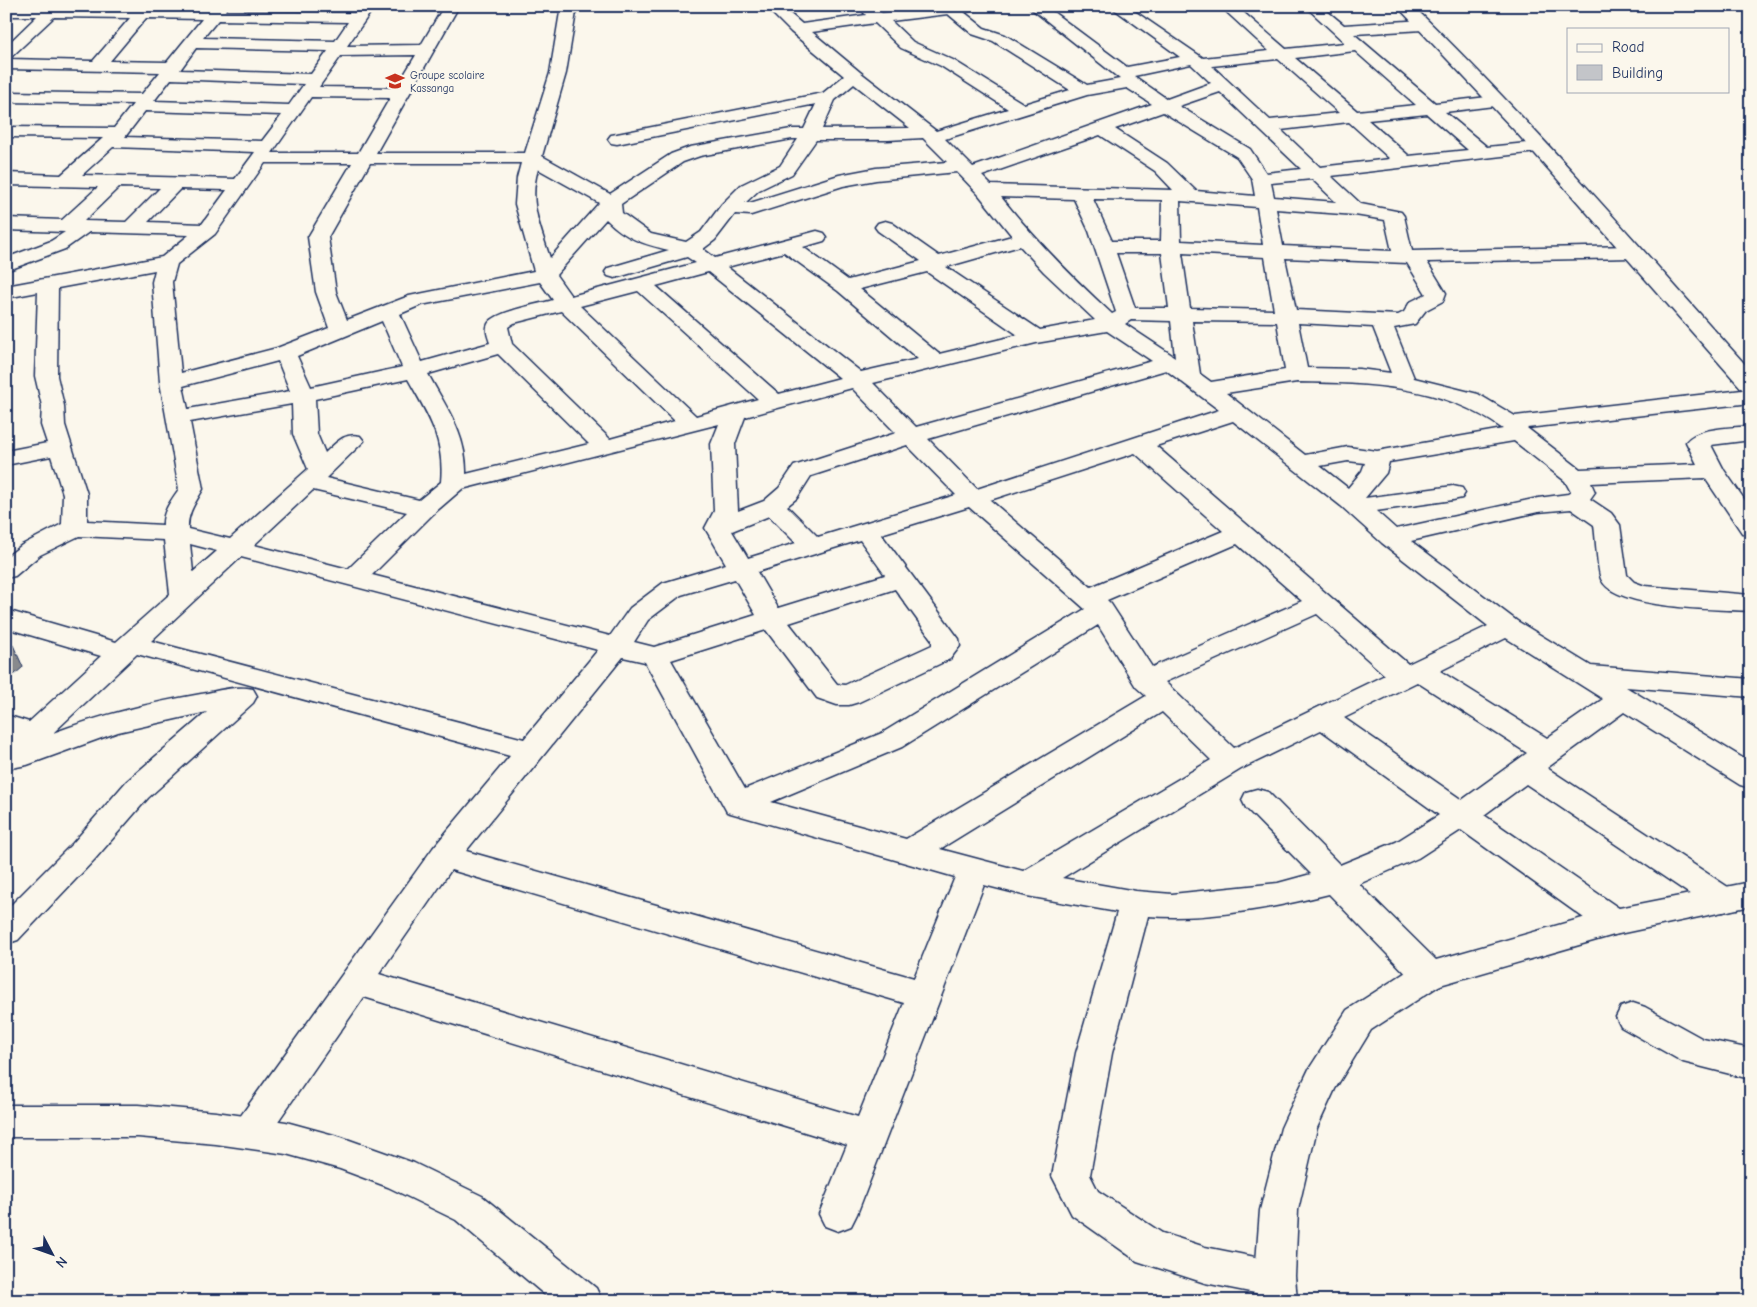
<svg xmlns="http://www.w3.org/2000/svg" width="1757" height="1307" font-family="'Comic Neue',sans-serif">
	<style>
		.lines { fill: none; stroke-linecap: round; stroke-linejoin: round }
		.minor-casing { stroke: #1b2f5e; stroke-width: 3 }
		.tertiary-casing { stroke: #1b2f5e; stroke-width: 3 }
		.minor { fill: #fbf7ec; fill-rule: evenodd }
		.tertiary { fill: #fbf7ec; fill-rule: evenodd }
		.shaded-wall { fill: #888a8d; stroke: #1b2f5e }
		.building { fill: #c3c5c9; stroke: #1b2f5e }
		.labels { text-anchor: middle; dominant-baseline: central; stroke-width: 4; stroke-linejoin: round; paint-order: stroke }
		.far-poi-label { font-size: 11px; fill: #1b2f5e; stroke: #fbf7ec; text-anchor: start }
	</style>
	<rect width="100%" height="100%" fill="#fbf7ec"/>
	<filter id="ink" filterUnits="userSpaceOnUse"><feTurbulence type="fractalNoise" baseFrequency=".02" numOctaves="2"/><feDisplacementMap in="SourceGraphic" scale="10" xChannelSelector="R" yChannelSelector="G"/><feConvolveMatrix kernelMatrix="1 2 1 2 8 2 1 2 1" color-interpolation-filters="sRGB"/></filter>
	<g filter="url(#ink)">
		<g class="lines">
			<g class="minor-casing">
				<path id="minor" d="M 6,6 L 137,9 L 143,7 L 149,9 L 209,10 L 213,6 L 228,6 L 225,11 L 355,13 L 360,6 L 375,6 L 347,46 L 421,45 L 444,6 L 459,6 L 376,153 L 525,153 L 550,73 L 561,6 L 577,6 L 566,73 L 542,156 L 610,194 L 671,154 L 690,147 L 791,129 L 804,129 L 816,104 L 617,144 L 611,143 L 608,139 L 611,135 L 617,134 L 823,93 L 844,76 L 791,32 L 765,6 L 781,6 L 802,24 L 866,15 L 858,6 L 874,6 L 882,13 L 936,6 L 980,6 L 978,9 L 964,12 L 984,28 L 1005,35 L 1087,85 L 1120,79 L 1028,6 L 1045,6 L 1127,67 L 1180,57 L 1110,6 L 1127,6 L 1203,58 L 1269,51 L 1220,6 L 1236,6 L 1286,49 L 1345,43 L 1305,6 L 1321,6 L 1344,25 L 1423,20 L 1429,22 L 1431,25 L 1429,28 L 1423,30 L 1354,34 L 1435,103 L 1496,96 L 1502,97 L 1505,101 L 1502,105 L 1445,112 L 1487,147 L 1537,142 L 1543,143 L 1546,147 L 1543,151 L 1537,152 L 1331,176 L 1361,204 L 1401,212 L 1404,216 L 1412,251 L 1632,246 L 1639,248 L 1642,252 L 1639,256 L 1632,258 L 1427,262 L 1446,293 L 1443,301 L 1426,310 L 1415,324 L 1394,328 L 1414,378 L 1478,394 L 1515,416 L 1751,389 L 1751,403 L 1527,428 L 1580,469 L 1697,464 L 1686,442 C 1697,427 1733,428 1751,426 L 1751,440 L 1711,445 L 1724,470 L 1751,509 L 1751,535 L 1742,533 L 1705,478 L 1591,483 L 1595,492 L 1590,499 L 1611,513 L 1620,525 L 1627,575 L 1634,582 L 1645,586 L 1751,595 L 1751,611 C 1719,609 1614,610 1601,579 C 1597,567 1596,539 1594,525 L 1571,509 L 1538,512 L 1411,541 L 1517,621 L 1591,666 L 1751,679 L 1751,697 L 1626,687 L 1751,763 L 1751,788 L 1740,785 L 1624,712 L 1547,768 L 1734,891 L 1739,900 L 1734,909 L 1723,912 L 1712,909 L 1526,784 L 1484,815 L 1626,913 L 1630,922 L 1626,931 L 1614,935 L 1602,931 L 1461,830 L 1418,858 L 1359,884 L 1441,965 L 1446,975 L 1441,985 L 1429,988 L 1417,985 L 1329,894 C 1274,908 1206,921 1148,916 L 1112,1053 L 1090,1175 L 1098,1191 L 1162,1233 L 1205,1247 L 1275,1261 L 1289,1266 L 1295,1279 L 1289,1292 L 1275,1297 L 1205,1283 L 1137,1261 L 1072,1215 L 1052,1176 L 1076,1053 L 1117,912 L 1027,896 L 984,885 L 857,1214 L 851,1226 L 838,1231 L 825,1226 L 819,1214 L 847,1145 L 364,997 L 263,1143 L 250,1148 L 237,1143 L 232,1132 L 237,1121 L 433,848 L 510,756 L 137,654 L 53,733 C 101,715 150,703 201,694 C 218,691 236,685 253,689 L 257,696 L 253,703 L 148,798 L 95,859 L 18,940 L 6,944 L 6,910 L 73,843 L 126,782 L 207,712 L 118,732 L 27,765 L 6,769 L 6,742 L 12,737 L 6,735 L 6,715 L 29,722 L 101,656 L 6,628 L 6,610 L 116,642 L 170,594 L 164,540 L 79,536 L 40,555 L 15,576 L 6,578 L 6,557 L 22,545 L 62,524 L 63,494 L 51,456 L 6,465 L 6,451 L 47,443 L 41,425 L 42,406 L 35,376 L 38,292 L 6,298 L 6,286 L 162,257 L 189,235 L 89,232 L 65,249 L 6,271 L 6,258 L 51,241 L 65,232 L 6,230 L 6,218 L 62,220 L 98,187 L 6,185 L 6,173 L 61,175 L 103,138 L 6,137 L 6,127 L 114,128 L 133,104 L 6,102 L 6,92 L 142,94 L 160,72 L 6,69 L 6,46 L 37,16 L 6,16 ZM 948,14 L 972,34 L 993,41 L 1070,90 L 1024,104 L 953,60 L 913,42 L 891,21 ZM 54,17 L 130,18 L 93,61 L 9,59 ZM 146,18 L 202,19 L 167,62 L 110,61 ZM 218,20 L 348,22 L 335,41 L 203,38 ZM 875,23 L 901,48 L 941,66 L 1008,109 L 936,131 L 860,72 L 812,32 ZM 196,48 L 328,51 L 311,74 L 180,70 ZM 1355,51 L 1416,105 L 1357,111 L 1295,58 ZM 416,55 L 396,88 L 319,87 L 341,56 ZM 1278,59 L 1339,113 L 1270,120 L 1212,66 ZM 1191,64 L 1211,83 L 1167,99 L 1134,76 ZM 171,79 L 304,84 L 289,105 L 154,101 ZM 854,84 L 910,128 L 822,129 L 835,100 ZM 1127,88 L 1152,104 L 973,167 L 945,139 L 1087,95 ZM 1220,92 L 1301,169 L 1266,173 L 1250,149 L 1179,106 ZM 311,97 L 390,98 L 358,153 L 272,153 ZM 145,111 L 282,115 L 262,141 L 125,137 ZM 1163,112 L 1237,157 L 1252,179 L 1255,196 L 1196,191 L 1167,163 L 1115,129 ZM 1427,114 L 1468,150 L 1409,156 L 1368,120 ZM 1349,122 L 1390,159 L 1320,167 L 1281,130 ZM 1100,135 L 1155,171 L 1173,190 L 991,185 L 982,176 ZM 923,138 L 947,162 L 876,168 L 839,175 L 750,203 L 745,203 L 759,190 L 792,174 L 816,140 L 888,140 ZM 792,139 L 798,139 L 780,166 L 741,185 L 722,204 L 701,232 L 686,242 L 651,234 L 622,213 L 621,204 L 683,162 L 700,156 ZM 113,147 L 255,152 L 235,179 L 82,175 ZM 265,163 L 352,163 L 308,237 L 316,292 L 329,328 L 277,348 L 181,373 L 172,282 L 177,264 L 215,234 ZM 370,163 L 521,163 L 517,178 L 515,204 L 534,271 L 409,296 L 347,320 L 336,292 L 328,237 ZM 538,169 L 599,203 L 550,258 C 540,226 528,202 538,169 ZM 957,172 L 979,195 L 1012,236 L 939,256 L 892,223 L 885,221 L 878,223 L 875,227 L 878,231 L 921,261 L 848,280 L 803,247 L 824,241 L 827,237 L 824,233 L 817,231 L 715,258 L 703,249 L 715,240 L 735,214 L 751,215 L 843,186 L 876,180 ZM 1312,179 L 1336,202 L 1274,197 L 1271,183 ZM 119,187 L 160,188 L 126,222 L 84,221 ZM 180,189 L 227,190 L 202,224 L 148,222 ZM 1001,197 L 1074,199 L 1089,231 L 1116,312 L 1112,314 C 1071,276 1036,241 1001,197 ZM 1093,199 L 1162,200 L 1161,241 L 1112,241 ZM 1180,201 L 1257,207 L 1263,245 L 1181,241 ZM 1276,209 L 1355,215 L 1385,220 L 1392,251 L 1283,246 ZM 606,219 C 626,239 643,244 669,250 L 608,268 L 605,272 L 608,276 L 615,278 L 687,257 L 696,263 L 571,296 L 556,275 ZM 1020,246 L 1044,272 L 1095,320 L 1040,330 L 946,267 ZM 784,252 L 838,291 L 918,359 L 861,372 L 727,267 ZM 1116,253 L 1162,253 L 1169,308 L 1135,308 ZM 1182,253 L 1265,257 L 1274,310 L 1190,308 ZM 1285,258 L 1407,263 L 1426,294 L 1410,302 L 1404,312 L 1398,315 L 1296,310 ZM 155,270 L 152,282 L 160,382 L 179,489 C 172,499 162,512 163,525 L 87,521 L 87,494 L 65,425 L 64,406 L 57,376 L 58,288 ZM 708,272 L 840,378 L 779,394 L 656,286 ZM 927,272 L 1018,335 L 939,354 L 860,289 ZM 540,282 L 553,300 C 540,304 493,312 488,324 C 485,330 488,337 490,343 L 422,362 L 400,314 L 421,305 ZM 638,291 L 758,399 L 696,416 L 580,306 ZM 561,311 L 675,421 L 610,439 L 512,344 L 508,327 L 514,323 ZM 1131,320 L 1171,321 L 1175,357 L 1125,324 ZM 382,321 L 402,367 L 311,387 L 297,356 ZM 1192,321 L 1277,322 L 1285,370 L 1211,382 L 1200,374 ZM 1298,323 L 1373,327 L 1391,373 L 1359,369 L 1307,368 ZM 1107,331 L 1152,361 L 916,427 L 873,383 L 1036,343 ZM 498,354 L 589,444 L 466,474 C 467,435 446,407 428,374 ZM 278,361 L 290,391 L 188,409 L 183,386 ZM 1166,370 L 1219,410 L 977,489 L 928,439 ZM 408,379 C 428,415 445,439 441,482 L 419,500 L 326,478 L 364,441 L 360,436 C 344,432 336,443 325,453 L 317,434 L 315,399 ZM 1297,382 C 1369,383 1443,385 1503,429 L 1377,451 L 1348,447 L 1305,455 L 1226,393 ZM 852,388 L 896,433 L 794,466 L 779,488 L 764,501 L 738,511 L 735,444 L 745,417 ZM 292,404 L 293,434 L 308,469 L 230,539 L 188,529 C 187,513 196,502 203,489 L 190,422 ZM 1233,421 L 1341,506 L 1382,543 L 1488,626 L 1408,664 L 1156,446 ZM 719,424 L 711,444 L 714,511 L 705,528 L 726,564 L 663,583 L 630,608 L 610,636 L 372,575 L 433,514 L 462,489 ZM 1514,441 L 1565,481 L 1571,492 L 1568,494 L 1538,498 L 1396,529 L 1376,511 L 1453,500 L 1462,498 L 1465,493 L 1462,488 L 1453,486 L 1365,498 L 1386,473 L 1389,462 ZM 907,445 L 956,495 L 818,537 L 787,506 L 797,498 L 811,476 ZM 1135,453 L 1223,531 L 1091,587 L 990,500 ZM 1348,461 L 1365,463 L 1362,471 L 1348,488 L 1320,466 ZM 313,490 L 407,512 L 348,569 L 254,545 ZM 969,507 L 1085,609 L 882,733 L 745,789 L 671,660 L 766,630 L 817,698 L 837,705 L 849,705 L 859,702 L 950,659 L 960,646 L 959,639 L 881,534 ZM 769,516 L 796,543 L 748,558 L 732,531 ZM 860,540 L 885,575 L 778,608 L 757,572 ZM 190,544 L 217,551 L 193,572 ZM 1237,544 L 1302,601 L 1152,667 L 1111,604 L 1107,600 ZM 241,557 L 598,650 L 524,739 L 151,641 ZM 735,579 L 756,615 L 654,647 L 634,642 L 648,620 L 681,595 ZM 895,589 L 932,640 L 932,645 L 845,685 L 837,684 L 789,623 ZM 1317,614 L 1385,675 L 1234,748 L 1165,682 ZM 1098,625 L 1136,687 L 1146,696 L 906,839 L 771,802 L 902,747 ZM 1506,638 L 1603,699 L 1547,738 L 1440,671 ZM 623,657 L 645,662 L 727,812 L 955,877 L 914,978 L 466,851 ZM 1417,682 L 1527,753 L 1462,800 L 1344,718 ZM 1162,712 L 1211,760 L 1023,871 L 940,849 ZM 1321,730 L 1439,815 L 1396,842 L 1340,865 L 1268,792 L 1257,789 L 1246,792 L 1242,800 L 1246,808 L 1311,874 L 1278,883 L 1172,894 L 1136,891 L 1062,878 L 1241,769 ZM 451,870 L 904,1003 L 858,1117 L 379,974 Z
					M 1633,1003 L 1645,1007 L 1703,1039 L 1746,1048 L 1751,1046 L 1751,1076 L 1746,1078 L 1683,1062 L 1621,1027 L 1616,1017 L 1621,1007 Z"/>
			</g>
			<g class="tertiary-casing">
				<path id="tertiary" d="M 1397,6 L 1413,6 C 1532,121 1640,248 1751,371 L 1751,392 L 1743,390 L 1515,131 Z
					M 1751,882 L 1751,906 L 1614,935 L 1440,985 L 1371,1030 L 1335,1089 L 1317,1128 L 1298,1210 L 1295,1276 L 1297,1301 L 1257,1301 L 1255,1276 L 1260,1210 L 1281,1128 L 1286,1117 L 1309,1069 L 1347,1010 L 1417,965 L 1429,962 L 1614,909 Z
					M 6,1105 L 138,1105 L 216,1112 L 286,1122 L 341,1137 L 414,1163 L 482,1196 L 596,1288 L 602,1301 L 552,1301 L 456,1220 L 388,1187 L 340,1169 L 286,1154 L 216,1144 L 138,1137 L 6,1137 Z"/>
			</g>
			<use href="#minor" class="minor"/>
			<use href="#tertiary" class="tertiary"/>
		</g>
		<path class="shaded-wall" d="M 13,645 L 23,667 L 6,682 L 6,651 Z"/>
		<path class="building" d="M 6,643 L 13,645 L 6,651 Z"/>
	</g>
	<defs>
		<g id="school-bare" transform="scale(1.5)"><path d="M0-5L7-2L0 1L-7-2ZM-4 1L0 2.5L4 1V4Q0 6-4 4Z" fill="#c8321e" stroke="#fbf7ec" stroke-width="2.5" paint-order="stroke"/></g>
	</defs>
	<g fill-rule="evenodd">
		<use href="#school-bare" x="395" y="81"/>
	</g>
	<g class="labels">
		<g class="far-poi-label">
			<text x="410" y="75">Groupe scolaire<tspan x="410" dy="13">Kassanga</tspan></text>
		</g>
	</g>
	<rect width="1757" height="1307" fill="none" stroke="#fbf7ec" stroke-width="25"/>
	<rect x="12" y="12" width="1732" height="1282" fill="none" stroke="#1b2f5e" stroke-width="2" filter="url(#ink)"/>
	<rect x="1567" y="28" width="162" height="65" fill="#fbf7ec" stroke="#a1a7b3"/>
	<rect x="1577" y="44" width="25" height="8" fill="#fbf7ec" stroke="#a1a7b3"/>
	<text x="1612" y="52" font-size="15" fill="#1b2f5e">Road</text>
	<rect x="1577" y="65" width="25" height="15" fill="#c3c5c9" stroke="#a1a7b3"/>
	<text x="1612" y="78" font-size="15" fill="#1b2f5e">Building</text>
	<g transform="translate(52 1254) rotate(131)" stroke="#fbf7ec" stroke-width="4" paint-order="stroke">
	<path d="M0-4L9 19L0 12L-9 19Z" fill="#1b2f5e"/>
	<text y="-8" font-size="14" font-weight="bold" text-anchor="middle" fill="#1b2f5e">N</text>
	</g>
</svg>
